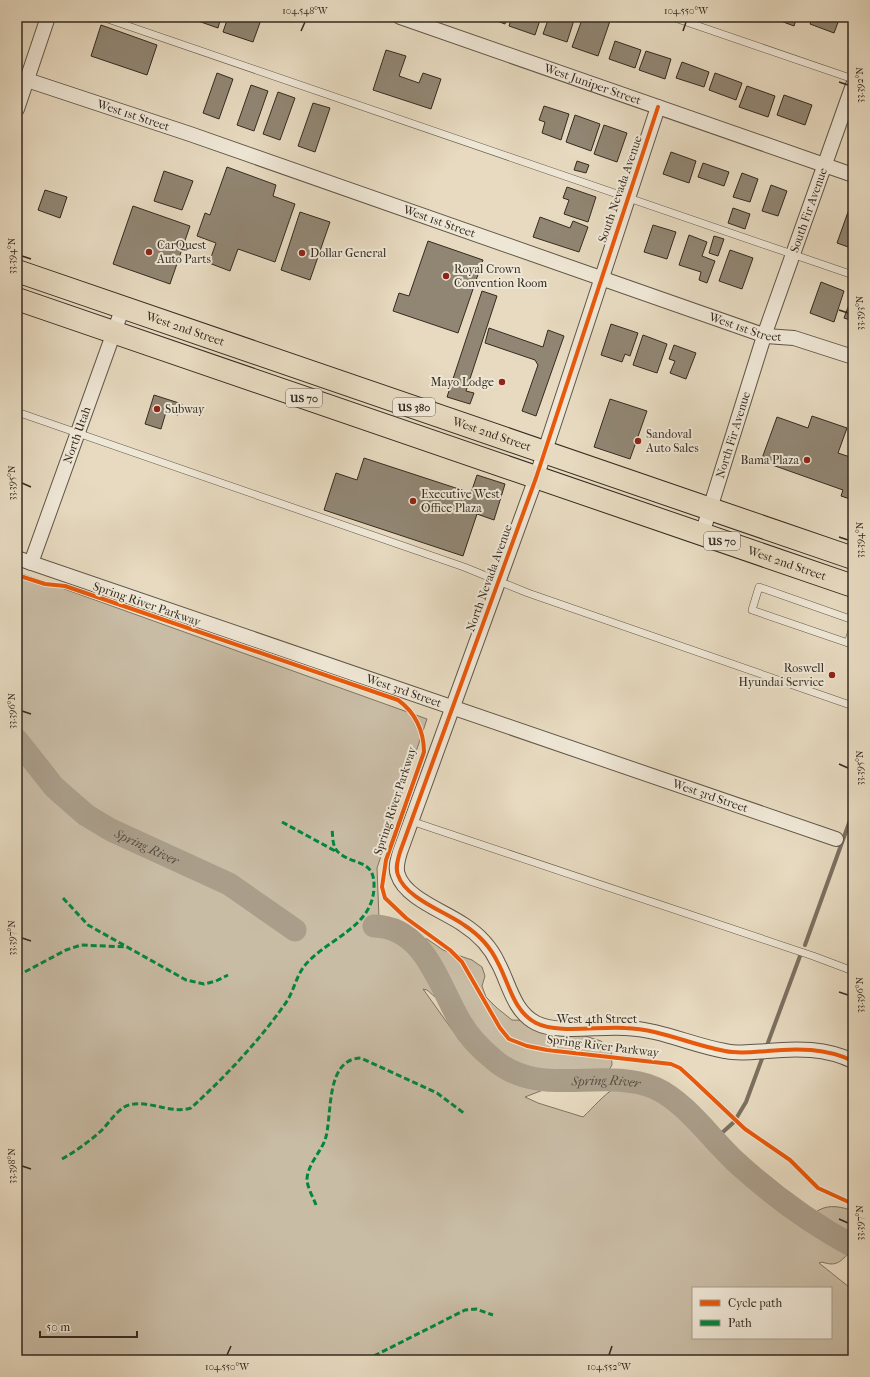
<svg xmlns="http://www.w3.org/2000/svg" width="870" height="1377" font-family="'IM FELL French Canon',serif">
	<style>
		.green { fill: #c9bca5; stroke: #7e7462; fill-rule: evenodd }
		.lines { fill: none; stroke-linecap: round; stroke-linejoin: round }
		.stream { stroke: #7b7060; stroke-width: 4 }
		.river { stroke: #aa9e8a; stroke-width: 23 }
		.building { fill: #918673; stroke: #342b20 }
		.service-casing { stroke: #615748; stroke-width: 8 }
		.minor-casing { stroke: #615748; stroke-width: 16 }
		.primary-casing { stroke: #342b20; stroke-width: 24 }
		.service { stroke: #efe7d6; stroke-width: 7 }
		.minor { stroke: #efe7d6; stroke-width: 14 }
		.primary { stroke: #e7dac0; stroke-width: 22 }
		.quiet { stroke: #00873e; stroke-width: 3; stroke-dasharray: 6 3; stroke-linecap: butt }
		.cycleway-casing { stroke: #efe7d6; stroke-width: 6 }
		.cycleway { stroke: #e8590c; stroke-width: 4 }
		.ticks { fill: none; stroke: #342b20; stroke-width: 1.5 }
		.poi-dot { fill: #8f2418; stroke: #efe7d6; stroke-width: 1.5 }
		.labels { text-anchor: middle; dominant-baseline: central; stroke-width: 4; stroke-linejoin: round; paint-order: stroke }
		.shield { fill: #efe7d6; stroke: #6c6357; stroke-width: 1 }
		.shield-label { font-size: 11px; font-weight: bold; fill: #342b20 }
		.street-label { font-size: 12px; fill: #342b20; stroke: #efe7d6 }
		.poi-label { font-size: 12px; fill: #342b20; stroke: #efe7d6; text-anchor: start }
		.water-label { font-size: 13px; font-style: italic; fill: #574e40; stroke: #efe7d6 }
		.neatline { fill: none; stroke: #342b20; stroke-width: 1.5 }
		.ticks-label { font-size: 10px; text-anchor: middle; fill: #342b20 }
	</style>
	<rect width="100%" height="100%" fill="#e7dac0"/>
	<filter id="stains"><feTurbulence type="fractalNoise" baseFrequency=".005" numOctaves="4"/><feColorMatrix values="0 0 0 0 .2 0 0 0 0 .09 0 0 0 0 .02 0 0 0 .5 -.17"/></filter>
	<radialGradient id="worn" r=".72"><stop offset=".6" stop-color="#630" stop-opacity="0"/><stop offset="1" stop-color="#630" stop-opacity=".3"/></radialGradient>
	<path class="green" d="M 17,572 L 427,719 L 377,868 L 379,918 L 391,938 L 406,942 L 417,938 L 427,939 L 443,950 L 472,960 L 482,967 L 485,976 L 482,986 L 486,997 L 497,1008 L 512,1020 L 537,1021 L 601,1041 L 611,1050 L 612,1065 L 607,1073 L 593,1076 L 579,1076 L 525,1097 L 538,1103 L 583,1117 C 593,1108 603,1095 615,1088 C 642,1074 676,1084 693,1109 C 701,1121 697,1136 707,1148 C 714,1156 726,1162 735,1168 C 757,1185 776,1212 803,1222 C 809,1219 813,1213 819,1210 C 830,1204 842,1207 853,1211 L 853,1250 C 841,1259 839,1268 822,1262 L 819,1263 L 849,1287 L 853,1288 L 853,1360 L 17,1360 ZM 423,989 L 427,990 C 441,1002 463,1022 461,1042 ZM 693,1288 L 831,1288 L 831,1338 L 693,1338 Z"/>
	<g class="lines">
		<path class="stream" d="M 805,945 L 853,812
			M 714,1140 L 734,1122 L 746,1102 L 800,956"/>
		<g class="river">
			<path id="s1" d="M 17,740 L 54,787 L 86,815 L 111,830 L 229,884 L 295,930"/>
			<path id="s2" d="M 374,926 C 425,927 439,986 461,1023 C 469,1037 481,1049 493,1059 C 539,1100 603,1066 655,1088 C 686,1102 712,1140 736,1162 C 772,1195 810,1223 853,1246"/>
		</g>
	</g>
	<path class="building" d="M 199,17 L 221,17 L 218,28 L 198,21 Z
		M 228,17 L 262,17 L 253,42 L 223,32 Z
		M 486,17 L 507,17 L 505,24 Z
		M 512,17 L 541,17 L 535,35 L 509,26 Z
		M 549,17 L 575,17 L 567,42 L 543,34 Z
		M 583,17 L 599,17 L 610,21 L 598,56 L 572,47 Z
		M 780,17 L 797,17 L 794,26 L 778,20 Z
		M 813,17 L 840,17 L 834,33 L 810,24 Z
		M 101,25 L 157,45 L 147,75 L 91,56 Z
		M 615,41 L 641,50 L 635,68 L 609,59 Z
		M 386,50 L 406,56 L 399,76 L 419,83 L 423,73 L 441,79 L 431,109 L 373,90 Z
		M 646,51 L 671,59 L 665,79 L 639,70 Z
		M 682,62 L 709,72 L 704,87 L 676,78 Z
		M 217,73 L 233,79 L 219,119 L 203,113 Z
		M 715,73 L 742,83 L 736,100 L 709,90 Z
		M 251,85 L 268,91 L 254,131 L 237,125 Z
		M 747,86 L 775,96 L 768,117 L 739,107 Z
		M 278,92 L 295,98 L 280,140 L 263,134 Z
		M 784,95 L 812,105 L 805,125 L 777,115 Z
		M 313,103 L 330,108 L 315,152 L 298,146 Z
		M 544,106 L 569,114 L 561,140 L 542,133 L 545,122 L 539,120 Z
		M 575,115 L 600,124 L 591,151 L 566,142 Z
		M 604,125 L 627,133 L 617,162 L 594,154 Z
		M 671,152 L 696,161 L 689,183 L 663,174 Z
		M 577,161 L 589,165 L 586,173 L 574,170 Z
		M 703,163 L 729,172 L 724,186 L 698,177 Z
		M 227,167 L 276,185 L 273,196 L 295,204 L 275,262 L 238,249 L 230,271 L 209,263 L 216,243 L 197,236 L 205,213 L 210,215 Z
		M 164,171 L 193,181 L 182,210 L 154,201 Z
		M 742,173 L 758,179 L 750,202 L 733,197 Z
		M 771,185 L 787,191 L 778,216 L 762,211 Z
		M 567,187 L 596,197 L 588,222 L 564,214 L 569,200 L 563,198 Z
		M 45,190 L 67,197 L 60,218 L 38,210 Z
		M 133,206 L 190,226 L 170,284 L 113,264 Z
		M 733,208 L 750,214 L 745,229 L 728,223 Z
		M 300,212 L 330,222 L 310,280 L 281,270 Z
		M 848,212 L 853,214 L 853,242 L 851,248 L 837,243 Z
		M 540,217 L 570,228 L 573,221 L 588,227 L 579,252 L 533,237 Z
		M 653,225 L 676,232 L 667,259 L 644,252 Z
		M 689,235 L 707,242 L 702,256 L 715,261 L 707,283 L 699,280 L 701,272 L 679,265 Z
		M 714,236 L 724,239 L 718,256 L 709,253 Z
		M 428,241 L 483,260 L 458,333 L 393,311 L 399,293 L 409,296 Z
		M 730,250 L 753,258 L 742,289 L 719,281 Z
		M 821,282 L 844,291 L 834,322 L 810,313 Z
		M 482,291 L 497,296 L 466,391 L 474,393 L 470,404 L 447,397 Z
		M 853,294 L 853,321 L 844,318 Z
		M 611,324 L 638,333 L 630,356 L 625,354 L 622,362 L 601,355 Z
		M 489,328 L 543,347 L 548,330 L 564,336 L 536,416 L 522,411 L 538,365 L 535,360 L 485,343 Z
		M 643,335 L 667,344 L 657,373 L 633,365 Z
		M 674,345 L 696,353 L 686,379 L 670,373 L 675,361 L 669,359 Z
		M 154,395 L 182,404 L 178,415 L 166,412 L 161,429 L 145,424 Z
		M 610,399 L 647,411 L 630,459 L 594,447 Z
		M 812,416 L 847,428 L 838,453 L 853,458 L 853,500 L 841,496 L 843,490 L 761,461 L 777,417 L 808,428 Z
		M 364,458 L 471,493 L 477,475 L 505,484 L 494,520 L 477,514 L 463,556 L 324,510 L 336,473 L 357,480 Z"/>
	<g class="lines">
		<g class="service-casing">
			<path id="service" d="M 102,17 L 853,275
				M 672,17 L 853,79
				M 17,412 L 464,567 L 528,593 L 853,706
				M 853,620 L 759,587 L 752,610 L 848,643 L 853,627
				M 411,821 L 813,956 L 853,971"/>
		</g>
		<g class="minor-casing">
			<g id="minor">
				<path id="s3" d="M 400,17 L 853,175"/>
				<path id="s4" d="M 27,80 L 190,134 L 766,336 L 794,338 L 853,357"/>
				<path d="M 658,107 L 536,478 L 400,852 C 398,859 395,868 398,875 C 405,898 446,912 464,925 C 478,934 491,948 498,963 C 509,983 513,1011 536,1023 C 557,1034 600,1026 625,1028 C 660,1029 691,1045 725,1051 C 739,1054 753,1052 767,1051 C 797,1048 826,1048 853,1061"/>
				<path d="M 17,109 L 48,17"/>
				<path id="s5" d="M 702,534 L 765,333 L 853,85"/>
				<path id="s6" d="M 17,558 L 836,839"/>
				<path id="s7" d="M 31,563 L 123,307"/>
			</g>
		</g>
		<g class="primary-casing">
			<g id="primary">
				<path id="s8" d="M 17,271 L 853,558"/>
				<path id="s9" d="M 17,299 L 853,586"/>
			</g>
		</g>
		<use href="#service" class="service"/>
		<use href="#minor" class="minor"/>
		<use href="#primary" class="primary"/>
		<path class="quiet" d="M 282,822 L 337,852
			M 63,898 L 88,925 L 186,980 L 204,984 L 216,981 L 228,975
			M 17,976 L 66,950 L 81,945 L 127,947
			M 62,1159 C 76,1151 90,1141 102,1130 C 111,1121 119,1105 134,1104 C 154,1102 172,1114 191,1108 C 225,1077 259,1041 285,1004 C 294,992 296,975 306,964 C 329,938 373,927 374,887 C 375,858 353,866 338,852 C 332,846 333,837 332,829
			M 316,1205 C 313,1197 307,1187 307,1179 C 308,1164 320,1153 325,1140 C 333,1117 324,1059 361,1058 L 437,1093 L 465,1114
			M 366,1360 L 465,1310 L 476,1309 L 493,1315"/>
		<g class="cycleway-casing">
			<path id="cycleway" d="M 658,107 L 536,478 L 400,852 C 398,859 395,868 398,875 C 405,898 446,912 464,925 C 478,934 491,948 498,963 C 509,983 513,1011 536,1023 C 557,1034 600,1026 625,1028 C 660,1029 691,1045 725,1051 C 739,1054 753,1052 767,1051 C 797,1048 826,1048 853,1061
				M 17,575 L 45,584 L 65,586 L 398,700 C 415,712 424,731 424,752 L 386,860 L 382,887 L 385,898 L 406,918 L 450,950 L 462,962 L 500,1028 L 509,1039 L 527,1046 L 547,1050 L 671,1064 L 680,1068 L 691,1078 L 745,1129 L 790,1160 L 818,1188 L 853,1204"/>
		</g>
		<use href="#cycleway" class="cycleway"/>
	</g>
	<path class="ticks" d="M 301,31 L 305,22M 683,31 L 686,22M 839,82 L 848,85M 22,256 L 31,259M 839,310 L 848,313M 22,483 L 31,487M 839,537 L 848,540M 22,711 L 31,714M 839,764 L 848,768M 22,938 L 31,941M 839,992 L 848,995M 22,1166 L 31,1169M 839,1219 L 848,1223M 227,1355 L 231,1346M 609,1355 L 612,1346"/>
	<g class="poi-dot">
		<circle cx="149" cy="252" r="4"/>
		<circle cx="302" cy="253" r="4"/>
		<circle cx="446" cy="276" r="4"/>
		<circle cx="502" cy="382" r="4"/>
		<circle cx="157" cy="409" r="4"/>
		<circle cx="638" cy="441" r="4"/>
		<circle cx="807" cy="460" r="4"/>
		<circle cx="413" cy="501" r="4"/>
		<circle cx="832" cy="675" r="4"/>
	</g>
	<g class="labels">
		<g class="shield">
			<rect x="286" y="389" width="36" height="18" rx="3"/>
			<rect x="393" y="398" width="42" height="18" rx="3"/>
			<rect x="704" y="532" width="36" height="18" rx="3"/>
		</g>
		<g class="shield-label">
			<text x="304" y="398">US 70</text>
			<text x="414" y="407">US 380</text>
			<text x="722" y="541">US 70</text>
		</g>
		<g class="street-label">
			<text stroke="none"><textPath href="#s3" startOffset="204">West Juniper Street</textPath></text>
			<text stroke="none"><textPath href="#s4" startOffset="112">West 1st Street</textPath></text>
			<text transform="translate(620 189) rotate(-71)">South Nevada Avenue</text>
			<text stroke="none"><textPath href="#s5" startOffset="341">South Fir Avenue</textPath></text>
			<text stroke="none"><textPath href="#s4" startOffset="436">West 1st Street</textPath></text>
			<text stroke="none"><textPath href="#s4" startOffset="760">West 1st Street</textPath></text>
			<text stroke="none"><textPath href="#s8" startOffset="178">West 2nd Street</textPath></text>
			<text stroke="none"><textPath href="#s8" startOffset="502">West 2nd Street</textPath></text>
			<text stroke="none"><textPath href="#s7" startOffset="136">North Utah</textPath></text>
			<text stroke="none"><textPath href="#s5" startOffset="104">North Fir Avenue</textPath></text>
			<text stroke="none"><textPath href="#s9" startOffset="814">West 2nd Street</textPath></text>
			<text transform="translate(489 578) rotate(-70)">North Nevada Avenue</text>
			<text transform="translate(147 604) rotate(19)">Spring River Parkway</text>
			<text stroke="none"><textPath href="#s6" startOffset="409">West 3rd Street</textPath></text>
			<text stroke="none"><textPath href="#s6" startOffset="733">West 3rd Street</textPath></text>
			<text transform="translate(395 801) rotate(-72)">Spring River Parkway</text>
			<text x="597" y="1019">West 4th Street</text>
			<text transform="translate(603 1046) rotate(7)">Spring River Parkway</text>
		</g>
		<g class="poi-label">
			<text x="157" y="245">CarQuest<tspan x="157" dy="14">Auto Parts</tspan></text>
			<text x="310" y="253">Dollar General</text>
			<text x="454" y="269">Royal Crown<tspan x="454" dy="14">Convention Room</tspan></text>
			<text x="494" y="382" text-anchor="end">Mayo Lodge</text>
			<text x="165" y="409">Subway</text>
			<text x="646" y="434">Sandoval<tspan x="646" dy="14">Auto Sales</tspan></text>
			<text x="799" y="460" text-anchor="end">Bama Plaza</text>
			<text x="421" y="494">Executive West<tspan x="421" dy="14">Office Plaza</tspan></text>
			<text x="824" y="668" text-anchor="end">Roswell<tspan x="824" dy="14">Hyundai Service</tspan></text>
		</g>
		<g class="water-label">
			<text stroke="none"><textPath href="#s1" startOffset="171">Spring River</textPath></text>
			<text stroke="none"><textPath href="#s2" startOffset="304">Spring River</textPath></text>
		</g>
	</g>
	<rect width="870" height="1377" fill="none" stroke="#e7dac0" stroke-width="44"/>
	<rect x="692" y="1287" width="140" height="52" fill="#efe7d6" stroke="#a49c8d"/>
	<rect x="700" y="1300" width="20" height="6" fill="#e8590c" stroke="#a49c8d"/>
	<text x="728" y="1307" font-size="12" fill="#342b20">Cycle path</text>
	<rect x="700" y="1320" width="20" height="6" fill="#00873e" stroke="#a49c8d"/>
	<text x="728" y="1327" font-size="12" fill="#342b20">Path</text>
	<path d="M40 1331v6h97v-6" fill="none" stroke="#342b20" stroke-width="2"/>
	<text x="46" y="1331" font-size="12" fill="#342b20" stroke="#efe7d6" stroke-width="3" paint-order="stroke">50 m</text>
	<rect x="22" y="22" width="826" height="1333" class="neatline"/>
	<g class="ticks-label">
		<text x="305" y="14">104.548°W</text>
		<text x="686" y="14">104.550°W</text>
		<text transform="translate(859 85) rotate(-90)" y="4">33.392°N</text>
		<text transform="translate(11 256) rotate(-90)" y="4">33.394°N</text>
		<text transform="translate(859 313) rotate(-90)" y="4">33.393°N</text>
		<text transform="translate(11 483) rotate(-90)" y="4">33.395°N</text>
		<text transform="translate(859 540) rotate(-90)" y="4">33.394°N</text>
		<text transform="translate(11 711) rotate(-90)" y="4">33.396°N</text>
		<text transform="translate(859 768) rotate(-90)" y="4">33.395°N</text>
		<text transform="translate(11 938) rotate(-90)" y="4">33.397°N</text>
		<text transform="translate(859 995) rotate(-90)" y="4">33.396°N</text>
		<text transform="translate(11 1166) rotate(-90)" y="4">33.398°N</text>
		<text transform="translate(859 1223) rotate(-90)" y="4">33.397°N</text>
		<text x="227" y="1370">104.550°W</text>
		<text x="609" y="1370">104.552°W</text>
	</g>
	<rect width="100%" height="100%" filter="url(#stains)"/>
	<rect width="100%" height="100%" fill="url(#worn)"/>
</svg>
